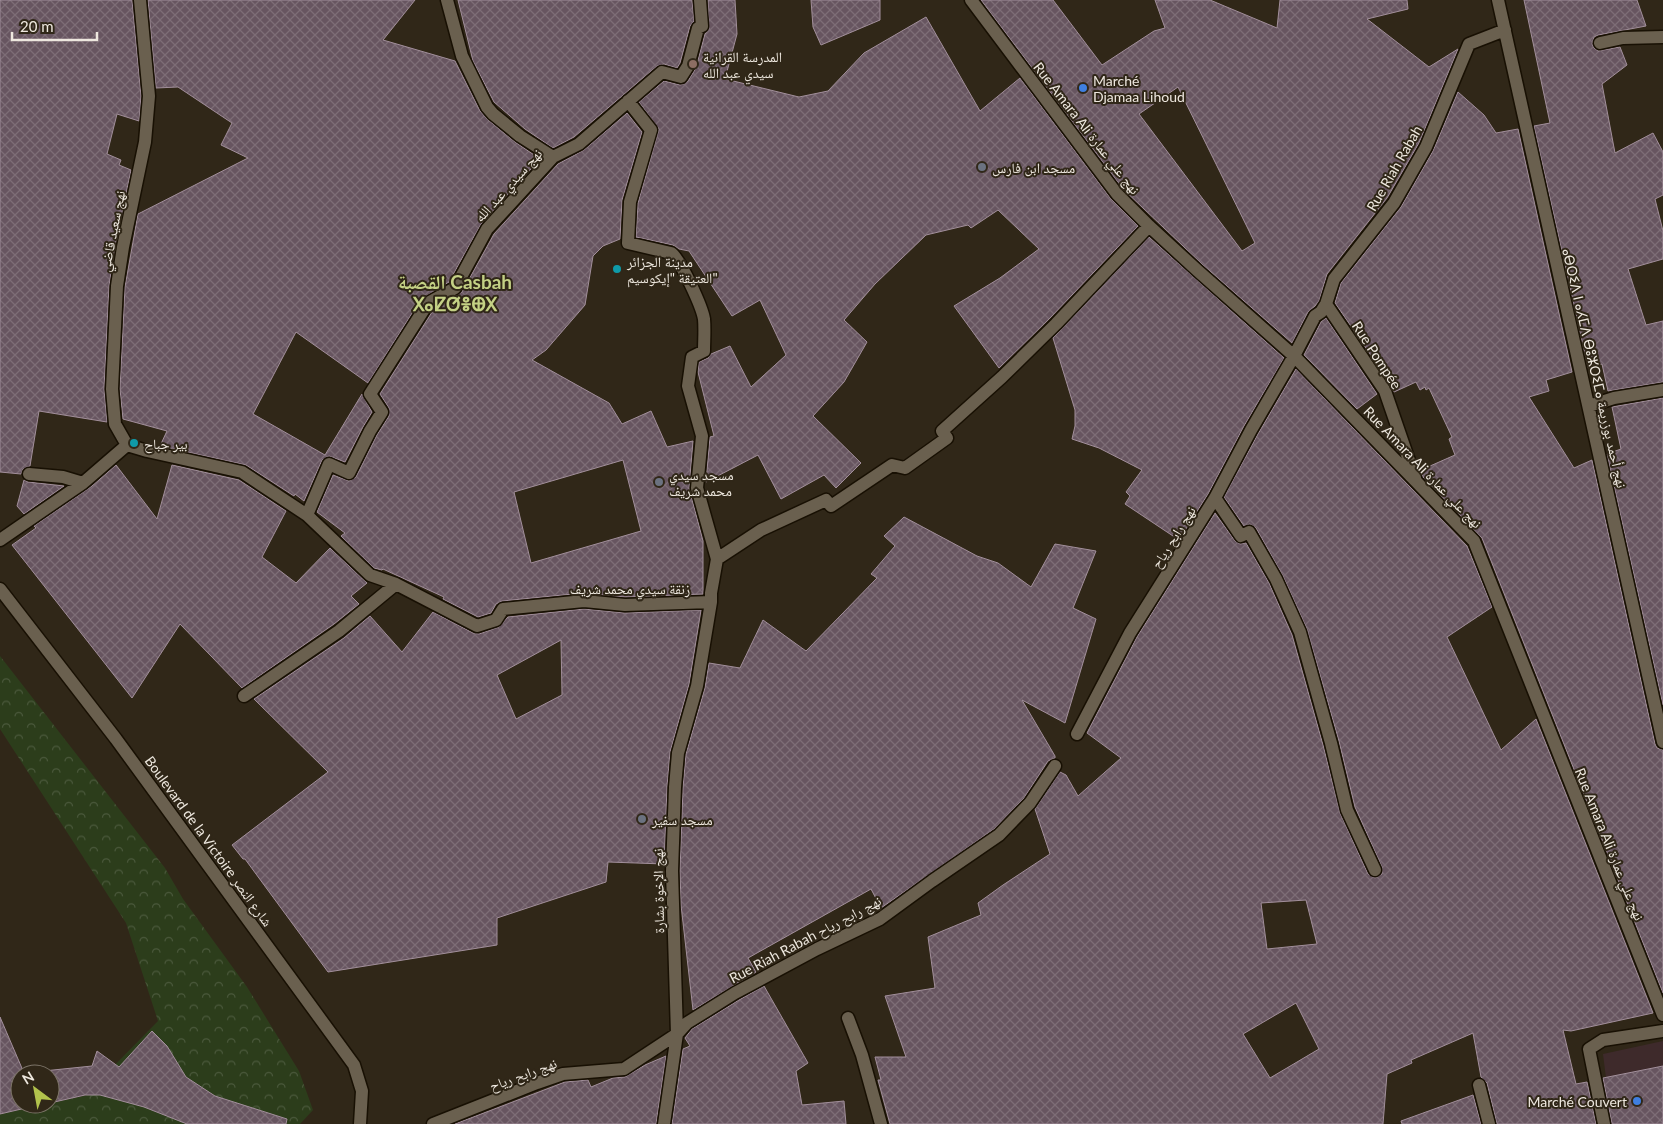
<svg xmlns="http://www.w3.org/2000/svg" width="1663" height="1124" font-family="Lato,'Noto Naskh Arabic','Noto Sans Tifinagh',sans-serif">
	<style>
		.commercial { fill: #3e2a2b }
		.forest { fill: url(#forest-crowns) }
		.building { fill: url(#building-cross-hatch); stroke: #a28f9b; fill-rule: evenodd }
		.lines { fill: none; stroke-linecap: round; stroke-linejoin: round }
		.minor-casing { stroke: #181003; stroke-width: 15 }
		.minor { stroke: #6a604f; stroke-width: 12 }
		.education-dot { fill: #8d6e63; stroke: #302718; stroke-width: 2 }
		.shop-dot { fill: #3f7fe0; stroke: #302718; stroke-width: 2 }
		.worship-dot { fill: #6b7280; stroke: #302718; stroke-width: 2 }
		.culture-dot { fill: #0f9aa8; stroke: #302718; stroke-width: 2 }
		.labels { text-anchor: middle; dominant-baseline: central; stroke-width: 4; stroke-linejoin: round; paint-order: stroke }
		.poi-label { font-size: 14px; fill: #eee8df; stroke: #302718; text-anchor: start }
		.street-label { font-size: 14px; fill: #eee8df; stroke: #302718 }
		.district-label { font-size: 19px; font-weight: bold; fill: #c4d185; stroke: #302718 }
	</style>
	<defs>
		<pattern id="forest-crowns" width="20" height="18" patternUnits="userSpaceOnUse" patternTransform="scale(1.25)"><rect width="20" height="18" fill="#2c3d1b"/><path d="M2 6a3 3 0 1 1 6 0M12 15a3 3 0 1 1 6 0" fill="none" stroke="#4b593c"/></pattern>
		<pattern id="building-cross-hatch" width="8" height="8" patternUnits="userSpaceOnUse" patternTransform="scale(1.25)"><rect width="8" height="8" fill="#675560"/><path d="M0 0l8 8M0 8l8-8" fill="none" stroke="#7d6d76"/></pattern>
	</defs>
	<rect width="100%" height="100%" fill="#302718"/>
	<path class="commercial" d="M 1663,1041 L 1663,1066 L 1606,1078 L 1603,1054 Z"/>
	<path class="forest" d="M 0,656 L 165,868 L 183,899 L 247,987 L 299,1071 L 313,1110 L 300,1124 L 0,1124 L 0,1114 L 97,1093 L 105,1075 L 158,1021 L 126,923 L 0,729 Z"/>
	<path class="building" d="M 0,0 L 132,0 L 141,96 L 139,121 L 117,114 L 107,154 L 121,160 L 119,165 L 131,170 L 115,246 L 109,286 L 104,389 L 107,422 L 39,411 L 30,466 L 23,469 L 21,474 L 0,472 Z
		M 148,0 L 415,0 L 383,40 L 455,61 L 480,111 L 487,119 L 515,142 L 540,159 L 481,224 L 449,282 L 421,299 L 368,383 L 296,332 L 253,414 L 325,455 L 362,394 L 372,412 L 363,427 L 345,462 L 329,456 L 322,460 L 304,501 L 295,494 L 294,496 L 246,465 L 160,446 L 167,431 L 123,419 L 120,389 L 125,287 L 138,214 L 248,158 L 221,145 L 232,123 L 178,87 L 156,88 Z
		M 458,0 L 692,0 L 694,21 L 690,26 L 680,63 L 677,68 L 664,64 L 657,66 L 574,137 L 553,148 L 525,129 L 494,102 L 473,61 Z
		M 708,0 L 735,0 L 737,34 L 725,79 L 799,97 L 828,91 L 864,53 L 926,17 L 980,111 L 1020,78 L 1111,199 L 1138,226 L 1050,318 L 999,368 L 954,306 L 1000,278 L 1039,249 L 998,210 L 971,228 L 968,225 L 926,235 L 875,284 L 844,320 L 867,342 L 844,382 L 813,416 L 861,463 L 836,488 L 824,475 L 781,499 L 758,455 L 706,482 L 710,437 L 714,436 L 698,372 L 699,362 L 708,358 L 711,354 L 730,346 L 751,387 L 786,355 L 760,300 L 732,316 L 689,251 L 679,249 L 673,245 L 636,237 L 638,203 L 659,129 L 639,102 L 664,81 L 680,85 L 684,84 L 688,81 L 696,68 L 705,34 L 709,29 Z
		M 811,0 L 880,0 L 880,20 L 821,45 L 813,27 Z
		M 981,0 L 1053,0 L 1102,65 L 1154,31 L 1165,28 L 1155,0 L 1210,0 L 1277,28 L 1280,0 L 1407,0 L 1408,9 L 1367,19 L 1429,67 L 1458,49 L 1419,143 L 1387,198 L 1327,274 L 1319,301 L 1315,306 L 1308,312 L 1292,343 L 1203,265 L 1123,189 ZM 1178,87 L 1255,243 L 1242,251 L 1139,114 Z
		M 1524,0 L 1637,0 L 1646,26 L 1598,35 L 1594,37 L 1592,44 L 1594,48 L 1598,51 L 1620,47 L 1627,65 L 1602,84 L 1615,153 L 1653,133 L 1663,152 L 1663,195 L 1655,199 L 1663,231 L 1663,259 L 1628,269 L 1646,325 L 1663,321 L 1663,382 L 1608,391 L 1602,364 L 1588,368 L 1534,126 L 1550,123 Z
		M 1458,92 L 1484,115 L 1496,133 L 1518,129 L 1572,372 L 1546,380 L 1549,391 L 1529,397 L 1574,468 L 1592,460 L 1655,744 L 1657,748 L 1663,750 L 1663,993 L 1482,538 L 1423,477 L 1421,470 L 1455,455 L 1449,439 L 1452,437 L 1429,388 L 1426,390 L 1425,387 L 1420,390 L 1416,382 L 1394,392 L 1392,386 L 1335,303 L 1341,283 L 1401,207 L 1433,151 Z
		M 627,113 L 642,132 L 622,200 L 620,239 L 603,246 L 593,256 L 585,305 L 546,350 L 532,360 L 609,403 L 622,424 L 651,411 L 667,447 L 693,441 L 689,488 L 703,541 L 703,594 L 625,597 L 583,593 L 502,601 L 496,604 L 491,613 L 478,617 L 443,599 L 444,597 L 383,569 L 382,570 L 374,568 L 341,536 L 345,533 L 317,512 L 333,475 L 349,481 L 356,477 L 377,435 L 389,416 L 389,408 L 380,394 L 434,309 L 462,292 L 494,234 L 558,164 L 584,150 ZM 623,460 L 641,531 L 531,563 L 514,492 Z
		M 1149,237 L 1284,358 L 1244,426 L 1208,494 L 1179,540 L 1125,504 L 1130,496 L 1126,492 L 1142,470 L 1099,448 L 1072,439 L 1075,426 L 1075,410 L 1053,338 Z
		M 1326,318 L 1377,394 L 1357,409 L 1304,355 L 1321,322 Z
		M 1296,369 L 1467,546 L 1492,607 L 1447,637 L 1501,750 L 1536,719 L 1653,1013 L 1571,1031 L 1563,1030 L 1576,1084 L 1587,1082 L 1596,1124 L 1497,1124 L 1487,1083 L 1481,1077 L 1473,1033 L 1411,1060 L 1412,1063 L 1387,1074 L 1383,1124 L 890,1124 L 878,1080 L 881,1080 L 875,1057 L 906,1057 L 885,996 L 935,988 L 928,937 L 981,915 L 978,903 L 1003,885 L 1050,854 L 1035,809 L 1060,772 L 1066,775 L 1078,796 L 1121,758 L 1087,733 L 1137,637 L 1215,513 L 1235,541 L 1240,544 L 1246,543 L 1269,583 L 1292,635 L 1323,745 L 1340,813 L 1368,874 L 1375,878 L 1382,874 L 1382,867 L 1355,807 L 1339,741 L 1307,629 L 1283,576 L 1256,528 L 1250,524 L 1244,526 L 1224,497 L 1258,434 ZM 1306,900 L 1317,944 L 1267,949 L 1261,903 ZM 1296,1003 L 1319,1049 L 1270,1078 L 1243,1034 Z
		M 1663,398 L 1663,705 L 1607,454 L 1621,449 L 1612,407 Z
		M 116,465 L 157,519 L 172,465 L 239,480 L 286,511 L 262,557 L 296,583 L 330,548 L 367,583 L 351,596 L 359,604 L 334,624 L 242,688 L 180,624 L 132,698 L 12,545 L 36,528 L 34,526 L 92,486 Z
		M 24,480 L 28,482 L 64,486 L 24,514 L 17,506 Z
		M 904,517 L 977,556 L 998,563 L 1031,587 L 1055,544 L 1096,551 L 1073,608 L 1096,619 L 1065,723 L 1022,700 L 1055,756 L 1055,758 L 1048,761 L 1024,798 L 994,829 L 881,908 L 871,889 L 748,958 L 756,972 L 693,1010 L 681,905 L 680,871 L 683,788 L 686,754 L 705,688 L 709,663 L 740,668 L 763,620 L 806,651 L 877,578 L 871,574 L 895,546 L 884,536 Z
		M 584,609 L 625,613 L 701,610 L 689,684 L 670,752 L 667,787 L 664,864 L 608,862 L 606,882 L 497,918 L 497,945 L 328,972 L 245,859 L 243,859 L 232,845 L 328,772 L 254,699 L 344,638 L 370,616 L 402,652 L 433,612 L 473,633 L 479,634 L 499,627 L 508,617 ZM 561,640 L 562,695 L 516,719 L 497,675 Z
		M 764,986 L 808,1063 L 796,1071 L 802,1105 L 844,1101 L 846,1124 L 672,1124 L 683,1049 L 690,1046 L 685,1038 L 692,1029 L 739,1000 Z
		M 0,1017 L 24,1073 L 92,1066 L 97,1051 L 119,1067 L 152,1031 L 167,1046 L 186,1077 L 215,1096 L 287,1119 L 286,1124 L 187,1124 L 144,1107 L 100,1095 L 85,1095 L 50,1103 L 50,1074 L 20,1074 L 20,1104 L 43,1104 L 0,1114 Z
		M 666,1056 L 656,1124 L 455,1124 L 565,1082 L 588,1080 L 591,1087 L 613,1078 L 625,1077 L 645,1065 Z
		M 1663,1066 L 1663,1124 L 1612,1124 L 1603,1078 Z
		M 1473,1095 L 1481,1124 L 1402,1124 L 1401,1121 Z"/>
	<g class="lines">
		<g class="minor-casing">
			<path id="minor" d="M 140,0 L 149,96 L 145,142 L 123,247 L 117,286 L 112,389 L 115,424 L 127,445 L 147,451 L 242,472 L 307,515 L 370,575 L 396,584 L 477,626 L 496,620 L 503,609 L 584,601 L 625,605 L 711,602
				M 447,0 L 462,56 L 487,107 L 493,114 L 520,136 L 553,157
				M 971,0 L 1117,194 L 1149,226 L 1198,271 L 1294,356 L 1474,541 L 1663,1015
				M 1498,0 L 1663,742
				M 1600,43 L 1623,38 L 1663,37
				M 628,101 L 651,130 L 630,202 L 628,243 L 671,253 C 681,260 702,307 704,319 C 705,330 704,341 704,351 L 692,357 L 688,386 L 702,436 L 697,488 L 717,559 L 711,593 L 711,602 L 697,686 L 678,753 L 675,787 L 672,871 L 677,1034 L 664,1124
				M 1326,304 L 1385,391 L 1415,478
				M 1589,406 L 1614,398 L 1663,390
				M 29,474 L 63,477 L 83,483
				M 1215,498 L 1241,536 L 1249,532 L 1276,579 L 1300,632 L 1331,743 L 1347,810 L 1375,870
				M 307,515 L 329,464 L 349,473 L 370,431 L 382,412 L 370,394 L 428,303 L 455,288 L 487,229 L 553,157 L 579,144 L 662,72 L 681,77 L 688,66 L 698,28 L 702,26 L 700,0
				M 0,540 L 83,483 L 127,445
				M 717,559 L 761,530 L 826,500 L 831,506 L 892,465 L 905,468 L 947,438 L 942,431 L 1002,377 L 1056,324 L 1149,226
				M 0,589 L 116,739 L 354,1065 L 362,1091 L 360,1124
				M 244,696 L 339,631 L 396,584
				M 1077,734 L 1130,633 L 1215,498 L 1251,430 L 1294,356 L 1315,316 L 1321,312 L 1326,304 L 1334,279 L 1394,203 L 1426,147 L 1469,44 L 1505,30
				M 848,1018 L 862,1055 L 881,1124
				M 1479,1085 L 1489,1124
				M 433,1124 L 537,1083 L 563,1074 L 624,1069 L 677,1034 L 687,1023 L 735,993 L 817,949 L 880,919 L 932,881 L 999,835 L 1030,803 L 1055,766
				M 1604,1124 L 1589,1049 L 1603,1040 L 1663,1031"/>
		</g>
		<use href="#minor" class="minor"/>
	</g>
	<circle class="education-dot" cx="693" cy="64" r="5"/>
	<g class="shop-dot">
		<circle cx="1083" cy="88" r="5"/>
		<circle cx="1637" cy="1101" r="5"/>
	</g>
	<g class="worship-dot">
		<circle cx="982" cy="167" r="5"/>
		<circle cx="659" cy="482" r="5"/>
		<circle cx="642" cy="819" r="5"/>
	</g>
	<g class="culture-dot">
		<circle cx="617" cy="269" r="5"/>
		<circle cx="134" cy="443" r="5"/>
	</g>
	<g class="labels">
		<g class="poi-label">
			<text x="703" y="56">المدرسة القرانية<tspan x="703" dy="16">سيدي عبد الله</tspan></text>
			<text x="1093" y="80">Marché<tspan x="1093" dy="16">Djamaa Lihoud</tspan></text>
			<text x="992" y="167">مسجد ابن فارس</text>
			<text x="627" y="261">مدينة الجزائر<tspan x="627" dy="16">العتيقة "إيكوسيم"</tspan></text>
			<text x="144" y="443">بير جباح</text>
			<text x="669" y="474">مسجد سيدي<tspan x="669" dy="16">محمد شريف</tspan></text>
			<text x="652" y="819">مسجد سفير</text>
			<text x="1627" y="1101" text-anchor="end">Marché Couvert</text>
		</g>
		<g class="street-label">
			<text transform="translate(1087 128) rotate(52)">Rue Amara Ali نهج علي عمارة</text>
			<text transform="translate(1394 168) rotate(-60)">Rue Riah Rabah</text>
			<text transform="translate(508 185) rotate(-48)">نهج سيدي عبد الله</text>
			<text transform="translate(112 231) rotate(-79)">نهج سعيد قاضي</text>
			<text transform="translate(1377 355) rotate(57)">Rue Pompée</text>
			<text transform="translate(1595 368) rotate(77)">ⴰⴱⵔⵉⴷ ⵏ ⴰⵃⵎⴷ ⴱⵓⵣⵔⵉⵎⴰ نهج أحمد بوزريمة</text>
			<text transform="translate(1423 467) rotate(46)">Rue Amara Ali نهج علي عمارة</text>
			<text transform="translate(1173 537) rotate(-58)">نهج رابح رياح</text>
			<text x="630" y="588">زنقة سيدي محمد شريف</text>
			<text transform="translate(209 841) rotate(54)">Boulevard de la Victoire شارع النصر</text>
			<text transform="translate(1610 844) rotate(68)">Rue Amara Ali نهج علي عمارة</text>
			<text transform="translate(658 891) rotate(-91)">نهج الإخوة بشارة</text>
			<text transform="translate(805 939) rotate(-28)">Rue Riah Rabah نهج رابح رياح</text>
			<text transform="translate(523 1074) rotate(-20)">نهج رابح رياح</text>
		</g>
		<g class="district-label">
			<text x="455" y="281">القصبة Casbah<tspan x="455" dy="22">ⵝⴰⵇⵚⴻⴲⵝ</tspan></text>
		</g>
	</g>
	<g transform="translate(35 1089) rotate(328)"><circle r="24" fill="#302718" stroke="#7c7468"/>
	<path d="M0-4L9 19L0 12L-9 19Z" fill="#b2c34c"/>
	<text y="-8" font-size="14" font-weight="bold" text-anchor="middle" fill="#eee8df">N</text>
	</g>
	<path d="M12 32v8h85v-8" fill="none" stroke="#eee8df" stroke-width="2.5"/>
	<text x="20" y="32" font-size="15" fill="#eee8df" stroke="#302718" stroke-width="4" paint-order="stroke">20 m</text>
</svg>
